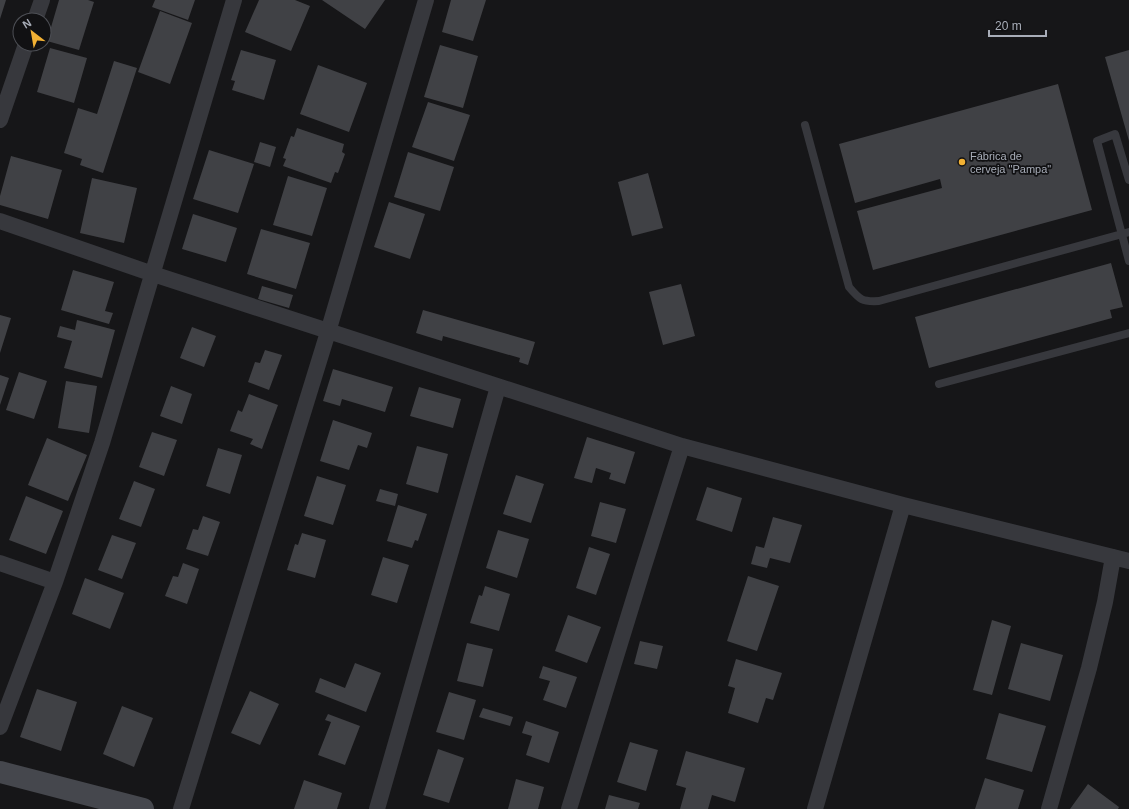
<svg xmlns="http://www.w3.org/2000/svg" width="1129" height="809" font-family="Arial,sans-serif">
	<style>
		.building { fill: #404145 }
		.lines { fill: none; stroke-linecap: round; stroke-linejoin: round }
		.lane { stroke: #37383d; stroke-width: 8 }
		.street { stroke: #37383d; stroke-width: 16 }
		.secondary { stroke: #45474d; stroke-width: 22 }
		.poi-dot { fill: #f2b134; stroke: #111113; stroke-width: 1.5 }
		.labels { text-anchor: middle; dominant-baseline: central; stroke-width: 3.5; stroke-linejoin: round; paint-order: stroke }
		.poi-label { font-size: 11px; fill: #a8adb8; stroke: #111113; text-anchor: start }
	</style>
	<rect width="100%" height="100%" fill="#161618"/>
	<path class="building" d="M 0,0 L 6,0 L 0,19 Z
		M 59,0 L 88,0 L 94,2 L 79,50 L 47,41 Z
		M 155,0 L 195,0 L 188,20 L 152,7 Z
		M 259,0 L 295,0 L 310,6 L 291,51 L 245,32 Z
		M 322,0 L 385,0 L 365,29 Z
		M 451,0 L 486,0 L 473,41 L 442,32 Z
		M 160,11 L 192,23 L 170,84 L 138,72 Z
		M 440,45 L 478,56 L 463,108 L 424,97 Z
		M 50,48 L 87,58 L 74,103 L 37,92 Z
		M 241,50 L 276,60 L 264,100 L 232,90 L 235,81 L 231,80 Z
		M 1129,50 L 1129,141 L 1105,57 Z
		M 114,61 L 137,68 L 103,173 L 80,165 L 82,159 L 64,153 L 78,108 L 97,114 Z
		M 318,65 L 367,83 L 349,132 L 300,114 Z
		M 1058,84 L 1092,210 L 873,270 L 857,211 L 942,188 L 940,179 L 855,203 L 839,144 Z
		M 428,102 L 470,115 L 454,161 L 412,147 Z
		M 297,128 L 344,144 L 342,152 L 345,154 L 338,173 L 335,172 L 331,183 L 283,166 L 286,159 L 283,158 L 291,136 L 294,137 Z
		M 260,142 L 276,147 L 270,167 L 254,162 Z
		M 209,150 L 254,164 L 238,213 L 193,199 Z
		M 408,152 L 454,167 L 440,211 L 394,197 Z
		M 11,156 L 62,170 L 48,219 L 0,205 L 0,196 Z
		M 648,173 L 663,228 L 632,236 L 618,182 Z
		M 288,176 L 327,188 L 312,236 L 273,225 Z
		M 92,178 L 137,188 L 124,243 L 80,233 Z
		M 389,202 L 425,214 L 410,259 L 374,247 Z
		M 193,214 L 237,228 L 226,262 L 182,249 Z
		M 261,229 L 310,243 L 296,289 L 247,274 Z
		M 1111,263 L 1123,307 L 1110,310 L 1112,318 L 929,368 L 915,317 Z
		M 73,270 L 114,282 L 105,311 L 113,313 L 109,324 L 61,310 Z
		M 681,284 L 695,336 L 663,345 L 649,292 Z
		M 262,286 L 293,295 L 289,308 L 258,299 Z
		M 423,310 L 535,342 L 528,365 L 519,362 L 520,358 L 443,336 L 442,341 L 416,333 Z
		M 0,315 L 11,318 L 0,353 Z
		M 77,320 L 115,330 L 102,378 L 64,368 L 72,341 L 57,337 L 60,326 L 75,330 Z
		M 192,327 L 216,336 L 204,367 L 180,358 Z
		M 265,350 L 282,355 L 269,390 L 248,382 L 255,362 L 260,363 Z
		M 333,369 L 393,387 L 385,412 L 342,399 L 340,406 L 323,401 Z
		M 19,372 L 47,381 L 34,419 L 6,410 Z
		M 0,375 L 9,378 L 0,405 Z
		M 66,381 L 97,386 L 89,433 L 58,428 Z
		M 171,386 L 192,394 L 182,424 L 160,416 Z
		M 419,387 L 461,399 L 453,428 L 410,416 Z
		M 249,394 L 278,405 L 262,449 L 250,444 L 253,439 L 230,431 L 238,410 L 242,412 Z
		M 333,420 L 372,433 L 367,448 L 358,445 L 349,470 L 320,461 Z
		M 152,432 L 177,440 L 164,476 L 139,467 Z
		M 587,437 L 635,452 L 625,484 L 609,479 L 611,473 L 596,468 L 592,483 L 574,478 Z
		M 47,438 L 87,455 L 68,501 L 28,485 Z
		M 417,446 L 448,454 L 438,493 L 406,484 Z
		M 218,448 L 242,455 L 230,494 L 206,486 Z
		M 516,475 L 544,484 L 531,523 L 503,514 Z
		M 317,476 L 346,485 L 333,525 L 304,516 Z
		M 134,481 L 155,489 L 141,527 L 119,519 Z
		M 707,487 L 742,498 L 732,532 L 696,520 Z
		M 380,489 L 398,494 L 395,506 L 376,501 Z
		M 26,496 L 63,511 L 46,554 L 9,540 Z
		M 600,502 L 626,509 L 616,543 L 591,536 Z
		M 398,505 L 427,514 L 418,541 L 415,540 L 412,548 L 387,541 Z
		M 203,516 L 220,522 L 208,556 L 186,549 L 193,529 L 198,530 Z
		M 773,517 L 802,525 L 790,563 L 770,558 L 767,568 L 751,564 L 756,546 L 764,548 Z
		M 498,530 L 529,539 L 517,578 L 486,568 Z
		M 302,533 L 326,540 L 315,578 L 287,570 L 295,544 L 298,545 Z
		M 112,535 L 136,543 L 122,579 L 98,570 Z
		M 589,547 L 610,554 L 596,595 L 576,588 Z
		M 383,557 L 409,565 L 397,603 L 371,595 Z
		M 183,563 L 199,569 L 187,604 L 165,596 L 173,576 L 178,577 Z
		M 748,576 L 779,586 L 757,651 L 727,641 Z
		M 85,578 L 124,593 L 110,629 L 72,614 Z
		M 485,586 L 510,594 L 499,631 L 470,623 L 479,595 L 482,596 Z
		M 568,615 L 601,627 L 587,663 L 555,651 Z
		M 992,620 L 1011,626 L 992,695 L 973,690 Z
		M 640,641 L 663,646 L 657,669 L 634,664 Z
		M 467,643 L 493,649 L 483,687 L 457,681 Z
		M 1021,643 L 1063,655 L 1050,701 L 1008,689 Z
		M 736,659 L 782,673 L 773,700 L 766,698 L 758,723 L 728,713 L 735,688 L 728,686 Z
		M 355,663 L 381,673 L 366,712 L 315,692 L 320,678 L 345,688 Z
		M 543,666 L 577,677 L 566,708 L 543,700 L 550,681 L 539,678 Z
		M 37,689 L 77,702 L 61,751 L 20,737 Z
		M 250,691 L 279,704 L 260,745 L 231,733 Z
		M 449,692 L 476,700 L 464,740 L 436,732 Z
		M 122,706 L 153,718 L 134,767 L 103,754 Z
		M 483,708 L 513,717 L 510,726 L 479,717 Z
		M 999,713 L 1046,726 L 1032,772 L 986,759 Z
		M 328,714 L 360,726 L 345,765 L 318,755 L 331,722 L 325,720 Z
		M 526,721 L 559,732 L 549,763 L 526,755 L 532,736 L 522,733 Z
		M 630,742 L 658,750 L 646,791 L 617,782 Z
		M 438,749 L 464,758 L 449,803 L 423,795 Z
		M 686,751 L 745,768 L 735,802 L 712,795 L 708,809 L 680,809 L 686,788 L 676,785 Z
		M 985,778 L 1024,790 L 1018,809 L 975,809 Z
		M 516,779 L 544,787 L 538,809 L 508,809 Z
		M 304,780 L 342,793 L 337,809 L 294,809 Z
		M 1088,784 L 1119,807 L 1118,809 L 1070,809 Z
		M 609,795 L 640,803 L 638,809 L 605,809 Z"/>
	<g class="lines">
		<path class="lane" d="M 805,125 L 849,287 C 860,300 862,302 879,301 L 1129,232
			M 1129,180 L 1115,134 L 1097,141 L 1129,261
			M 939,384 L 1129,333"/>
		<path class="street" d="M 35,20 L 42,0
			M 0,120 L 26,44
			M 0,221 L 153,274 L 682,446 L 903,505 L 1129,561
			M 0,563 L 55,582
			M 0,727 L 55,582 L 102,443 L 234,0
			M 181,809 L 328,332 L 426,0
			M 377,809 L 498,387
			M 569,809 L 643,569 L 682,446
			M 815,809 L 903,505
			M 1049,809 L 1089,668 L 1105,602 L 1113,557"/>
		<path class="secondary" d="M 0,772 L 143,809"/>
	</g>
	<circle class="poi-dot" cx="962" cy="162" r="4"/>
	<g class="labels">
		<g class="poi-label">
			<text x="970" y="156">Fábrica de<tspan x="970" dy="13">cerveja "Pampa"</tspan></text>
		</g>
	</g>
	<g transform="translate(32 32) rotate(329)"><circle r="19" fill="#111113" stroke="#4d4f55"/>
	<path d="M0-3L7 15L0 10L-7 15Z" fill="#f2b134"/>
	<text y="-6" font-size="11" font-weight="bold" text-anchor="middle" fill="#a8adb8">N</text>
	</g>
	<path d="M989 30v6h57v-6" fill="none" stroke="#a8adb8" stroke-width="2"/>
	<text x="995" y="30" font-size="12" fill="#a8adb8" stroke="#111113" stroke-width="3" paint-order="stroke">20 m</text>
</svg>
